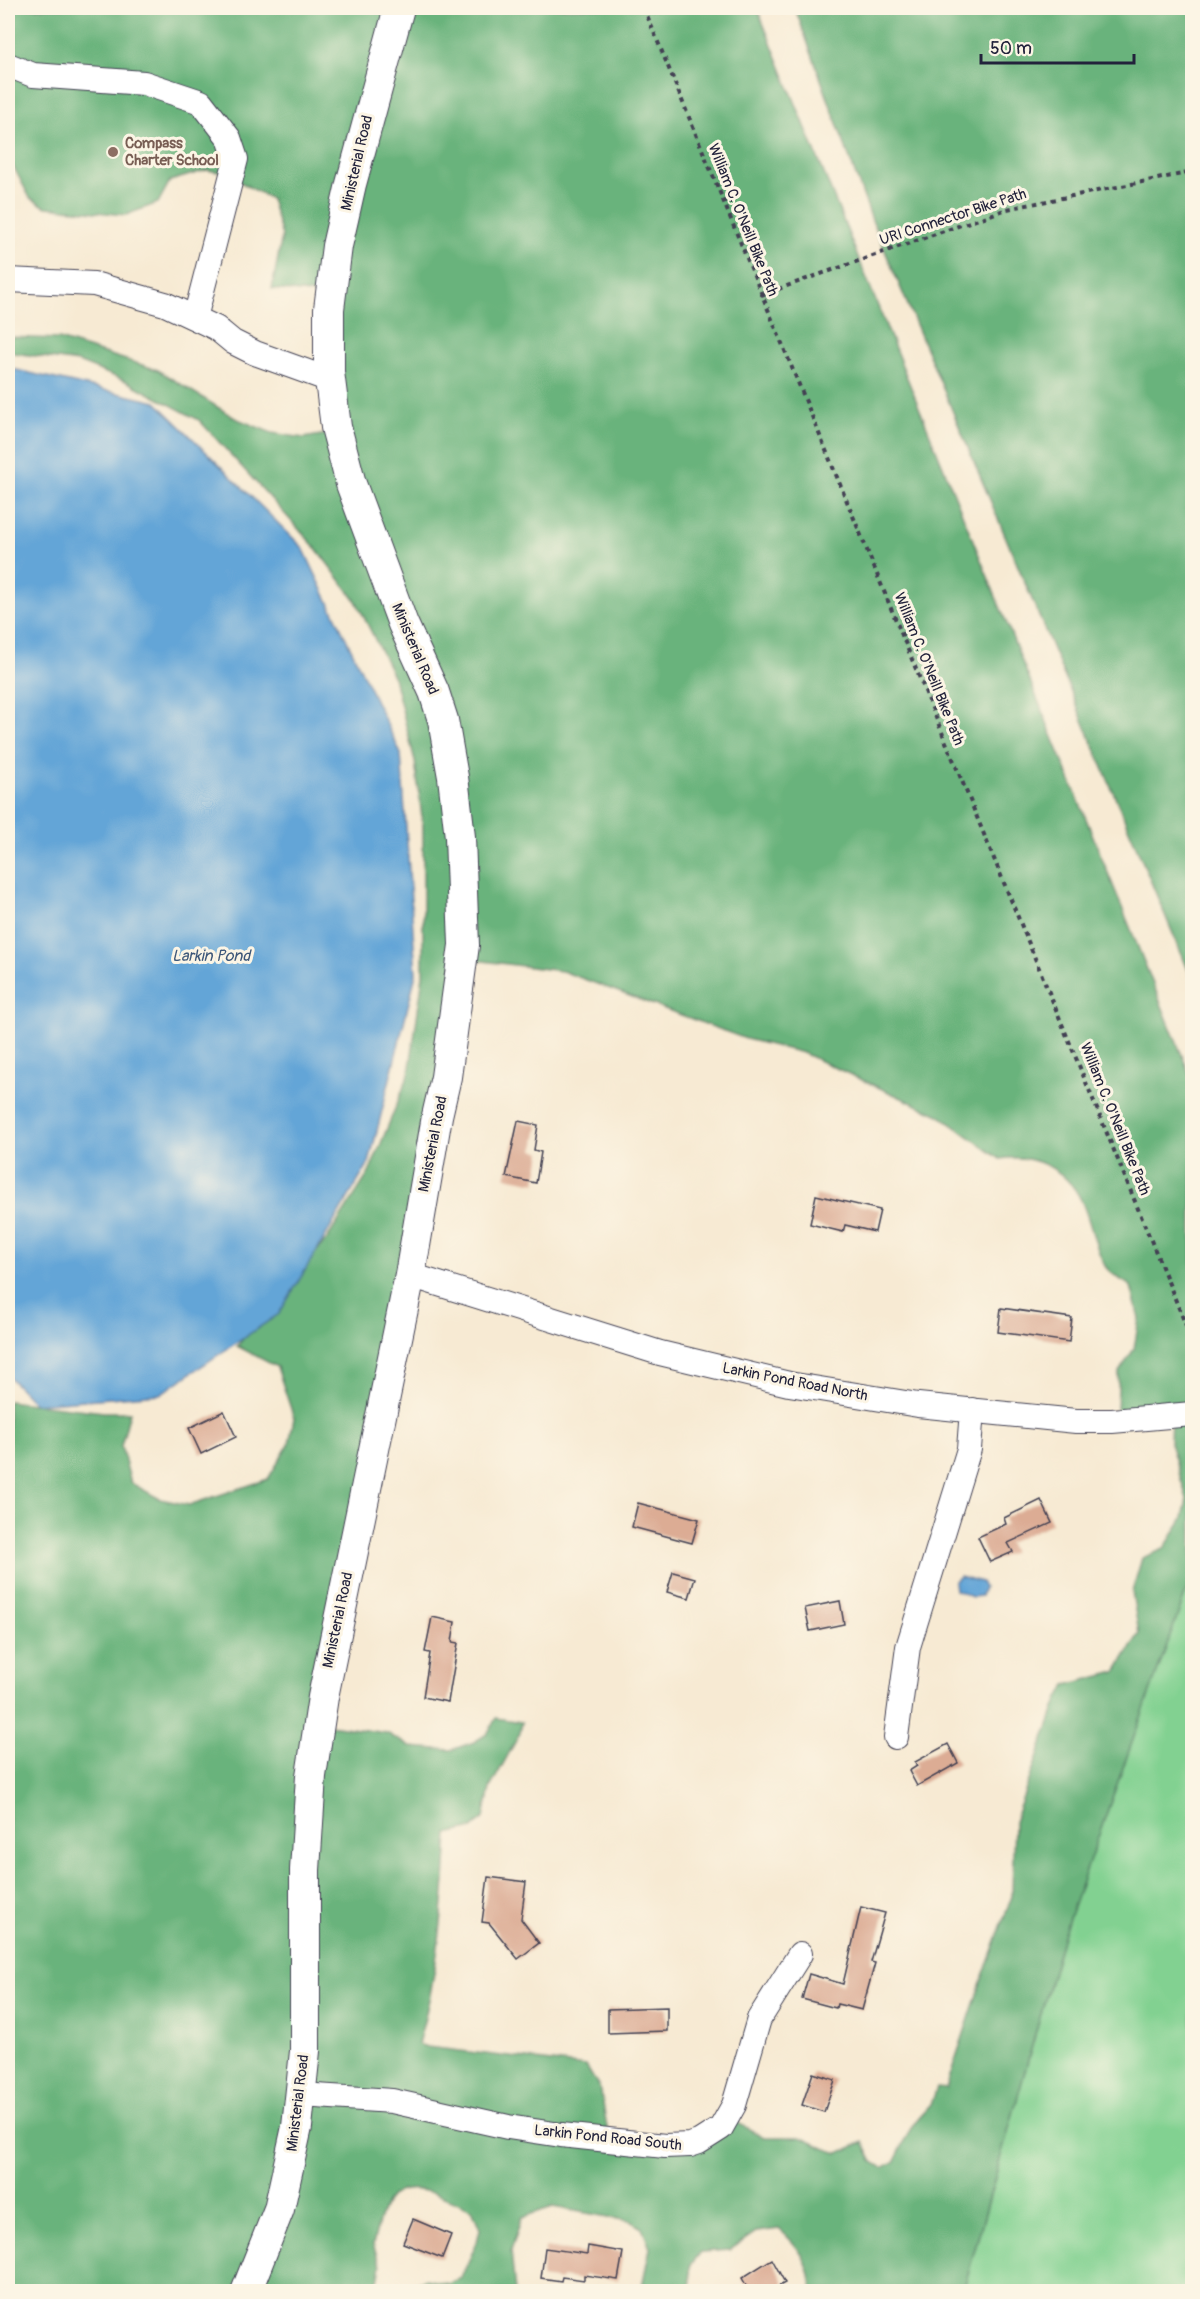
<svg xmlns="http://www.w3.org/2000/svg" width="1200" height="2299" font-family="Pangolin,sans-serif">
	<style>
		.green { fill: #82d191; stroke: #527a66; stroke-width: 1.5 }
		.forest { fill: #69b37b; stroke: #466a5b; stroke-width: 1.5; fill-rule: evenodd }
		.water { fill: #63a5d7; stroke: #426489; stroke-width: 1.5 }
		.building { fill: #dcac94 }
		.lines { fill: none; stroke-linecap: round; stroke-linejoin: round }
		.minor-casing { stroke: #424052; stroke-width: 26 }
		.major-casing { stroke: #424052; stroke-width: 32 }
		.path { stroke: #424052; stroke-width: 4; stroke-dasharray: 4.5 4.5; stroke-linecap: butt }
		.minor { stroke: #fff; stroke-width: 24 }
		.major { stroke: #fff; stroke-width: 30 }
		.education-dot { fill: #8d6e63; stroke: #fcf5e5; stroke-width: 2 }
		.labels { text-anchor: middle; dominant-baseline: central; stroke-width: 6; stroke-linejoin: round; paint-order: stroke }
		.education-label { font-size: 15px; font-weight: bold; fill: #785e54; stroke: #fcf5e5; text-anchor: start }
		.street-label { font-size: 15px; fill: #22223b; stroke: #fcf5e5 }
		.water-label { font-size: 16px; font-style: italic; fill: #3c5679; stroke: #fcf5e5 }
	</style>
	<rect width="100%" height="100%" fill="#fcf5e5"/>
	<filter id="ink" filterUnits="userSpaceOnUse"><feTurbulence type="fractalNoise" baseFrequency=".0167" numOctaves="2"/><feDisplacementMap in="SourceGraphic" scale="12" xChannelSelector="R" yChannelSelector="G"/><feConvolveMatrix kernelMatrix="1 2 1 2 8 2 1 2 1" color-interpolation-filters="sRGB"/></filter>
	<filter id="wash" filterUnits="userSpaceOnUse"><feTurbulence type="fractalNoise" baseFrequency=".008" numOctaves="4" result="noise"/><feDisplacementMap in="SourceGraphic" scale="24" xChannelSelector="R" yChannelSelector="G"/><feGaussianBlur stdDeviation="1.35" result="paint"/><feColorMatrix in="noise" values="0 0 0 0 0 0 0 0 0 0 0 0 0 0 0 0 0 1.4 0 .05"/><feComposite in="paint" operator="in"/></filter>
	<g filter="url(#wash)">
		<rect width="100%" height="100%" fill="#f7ead3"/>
		<path class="green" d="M 1192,1575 L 1192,2291 L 963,2292 L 1064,1932 Z"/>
		<path class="forest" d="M 8,8 L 757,8 L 1192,1080 L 1192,1575 L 1064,1932 L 963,2291 L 812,2291 C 811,2264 800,2247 779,2229 L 756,2232 L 730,2250 L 701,2252 L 690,2266 L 691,2286 L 693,2291 L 641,2291 L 650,2248 L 642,2228 L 630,2221 L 553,2207 L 522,2217 L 511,2251 L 515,2291 L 405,2291 L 404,2286 L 426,2279 L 449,2284 L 461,2278 L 477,2242 L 480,2229 L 472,2209 C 452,2201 405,2175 388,2200 C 380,2213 376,2231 373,2245 L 381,2265 L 376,2291 L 8,2291 L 8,1401 L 104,1412 L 130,1412 L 121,1446 L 131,1483 L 160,1499 L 189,1505 L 268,1479 L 289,1444 L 294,1418 L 277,1367 L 237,1346 L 327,1239 L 369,1173 L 409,1074 L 423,975 L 423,826 L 415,761 L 394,678 L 356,601 L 315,547 L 199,420 L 126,381 L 78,362 L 8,352 L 8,337 L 59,339 L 158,370 L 235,418 L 272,433 L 304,438 L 332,433 L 329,295 L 272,289 L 282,236 L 271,199 L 224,173 L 207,170 L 170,181 L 158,203 L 126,215 L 46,207 L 30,198 L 13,166 L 8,162 ZM 475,960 L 562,971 L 746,1039 L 803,1053 L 939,1115 L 1000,1159 C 1033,1153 1066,1169 1081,1200 C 1091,1221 1094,1246 1105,1266 C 1110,1274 1123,1281 1131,1286 L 1139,1318 L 1134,1349 L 1119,1372 L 1117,1408 L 1121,1417 L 1171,1417 L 1170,1443 L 1187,1499 L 1183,1518 L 1164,1549 L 1142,1558 L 1132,1592 L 1139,1634 L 1116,1672 L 1066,1685 L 1058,1700 L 1014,1822 L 1012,1896 L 983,1976 L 946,2088 L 937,2087 L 931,2105 L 912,2126 L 895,2161 L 883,2168 L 873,2162 L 863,2142 L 839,2153 L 826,2149 L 800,2137 L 764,2137 L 723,2115 L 662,2150 L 611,2151 L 601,2091 L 586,2066 L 427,2047 L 418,2044 C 438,1975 444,1906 448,1834 L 472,1828 L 484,1818 L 490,1788 L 520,1733 L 522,1722 L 496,1718 L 487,1734 L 474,1742 L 451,1750 L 410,1747 L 387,1733 L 322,1724 Z
			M 795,8 L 1192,8 L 1192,979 L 872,220 Z"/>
		<path class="water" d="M 8,368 L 156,402 L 303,548 L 401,754 L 416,974 L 369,1163 L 279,1314 L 160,1394 L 35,1404 L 8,1376 Z
			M 960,1576 L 981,1582 L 984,1588 L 981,1596 L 972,1597 L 955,1590 L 954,1582 Z"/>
		<g id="blocks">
			<path class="building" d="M 518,1121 L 538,1125 L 534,1150 L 541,1152 L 536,1183 L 506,1177 Z
				M 816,1195 L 880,1210 L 875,1232 L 845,1225 L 843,1232 L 810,1224 Z
				M 1001,1308 L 1072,1318 L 1069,1342 L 998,1332 Z
				M 224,1411 L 236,1437 L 201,1454 L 189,1428 Z
				M 1041,1500 L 1052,1523 L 1008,1543 L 1013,1552 L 990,1562 L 978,1537 L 1006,1524 L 1004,1518 Z
				M 638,1503 L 699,1519 L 692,1543 L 632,1527 Z
				M 673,1572 L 695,1578 L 689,1598 L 667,1592 Z
				M 840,1601 L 844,1624 L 810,1631 L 805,1608 Z
				M 432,1617 L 455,1622 L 452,1642 L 458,1643 L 448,1702 L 423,1697 L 430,1653 L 425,1652 Z
				M 948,1744 L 958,1763 L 917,1786 L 909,1771 L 917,1766 L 915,1762 Z
				M 488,1877 L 526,1882 L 521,1919 L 539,1943 L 518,1959 L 489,1923 L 482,1922 Z
				M 861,1907 L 885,1913 L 871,1962 L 875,1963 L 862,2010 L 837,2004 L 836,2008 L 802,1999 L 809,1974 L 843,1984 Z
				M 667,2007 L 667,2031 L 608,2033 L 608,2009 Z
				M 813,2073 L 835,2080 L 824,2112 L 802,2105 Z
				M 413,2219 L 451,2235 L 442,2258 L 403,2243 Z
				M 588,2246 L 623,2252 L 618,2280 L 584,2275 L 584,2280 L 562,2277 L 561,2281 L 541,2278 L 545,2248 L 587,2254 Z
				M 772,2259 L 785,2283 L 768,2292 L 750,2292 L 742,2278 Z"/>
		</g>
	</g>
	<g filter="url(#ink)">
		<use href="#blocks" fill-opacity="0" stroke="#424052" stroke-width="1.5"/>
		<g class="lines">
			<g class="minor-casing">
				<path id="minor" d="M 8,65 L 33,75 L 144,83 L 201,102 L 229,138 L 236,159 L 195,318
					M 8,280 L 94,284 L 165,304 L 216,328 L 233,342 L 255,353 L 330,380
					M 410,1275 L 660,1353 L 789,1384 L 918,1405 L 1076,1421 L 1112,1421 L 1192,1414
					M 896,1737 L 908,1647 L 969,1449 L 972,1410
					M 301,2095 L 392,2101 L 508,2127 L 561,2135 L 665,2146 L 690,2145 L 699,2142 L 721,2128 L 734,2105 L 759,2019 L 800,1954"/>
			</g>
			<g class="major-casing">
				<path id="major" d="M 246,2292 L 279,2209 L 297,2127 L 305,2051 L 305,1870 L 311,1776 L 323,1697 L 410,1275 L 437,1116 L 446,1077 L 464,945 L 460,837 L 453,777 L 443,720 L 434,692 L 403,624 L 351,484 L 336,427 L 329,372 L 329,309 L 337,246 L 351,184 L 399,8"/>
			</g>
			<path class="path" d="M 644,8 L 1192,1340
				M 761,295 L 1007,209 L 1192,172"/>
			<use href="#minor" class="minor"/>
			<use href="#major" class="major"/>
		</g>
	</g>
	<circle class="education-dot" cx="113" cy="152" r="6"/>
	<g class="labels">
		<g class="education-label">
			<text x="125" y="143">Compass<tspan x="125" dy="17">Charter School</tspan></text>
		</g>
		<g class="street-label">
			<text transform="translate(357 163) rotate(-77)">Ministerial Road</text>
			<text transform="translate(953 217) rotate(-18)">URI Connector Bike Path</text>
			<text transform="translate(743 220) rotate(68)">William C. O'Neill Bike Path</text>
			<text transform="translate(415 649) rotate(67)">Ministerial Road</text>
			<text transform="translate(929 669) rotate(68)">William C. O'Neill Bike Path</text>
			<text transform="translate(1115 1119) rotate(68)">William C. O'Neill Bike Path</text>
			<text transform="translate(433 1144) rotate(-79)">Ministerial Road</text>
			<text transform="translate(795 1382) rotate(11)">Larkin Pond Road North</text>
			<text transform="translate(338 1620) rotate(-78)">Ministerial Road</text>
			<text transform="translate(298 2103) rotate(-83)">Ministerial Road</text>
			<text transform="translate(608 2138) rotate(6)">Larkin Pond Road South</text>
		</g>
		<g class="water-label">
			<text x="211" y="956">Larkin Pond</text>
		</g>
	</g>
	<rect width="1200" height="2299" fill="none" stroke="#fcf5e5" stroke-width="30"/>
	<path d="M981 54v9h153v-9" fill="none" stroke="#22223b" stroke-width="3"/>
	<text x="990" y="54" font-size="18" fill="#22223b" stroke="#fcf5e5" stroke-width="4.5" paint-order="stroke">50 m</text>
</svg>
